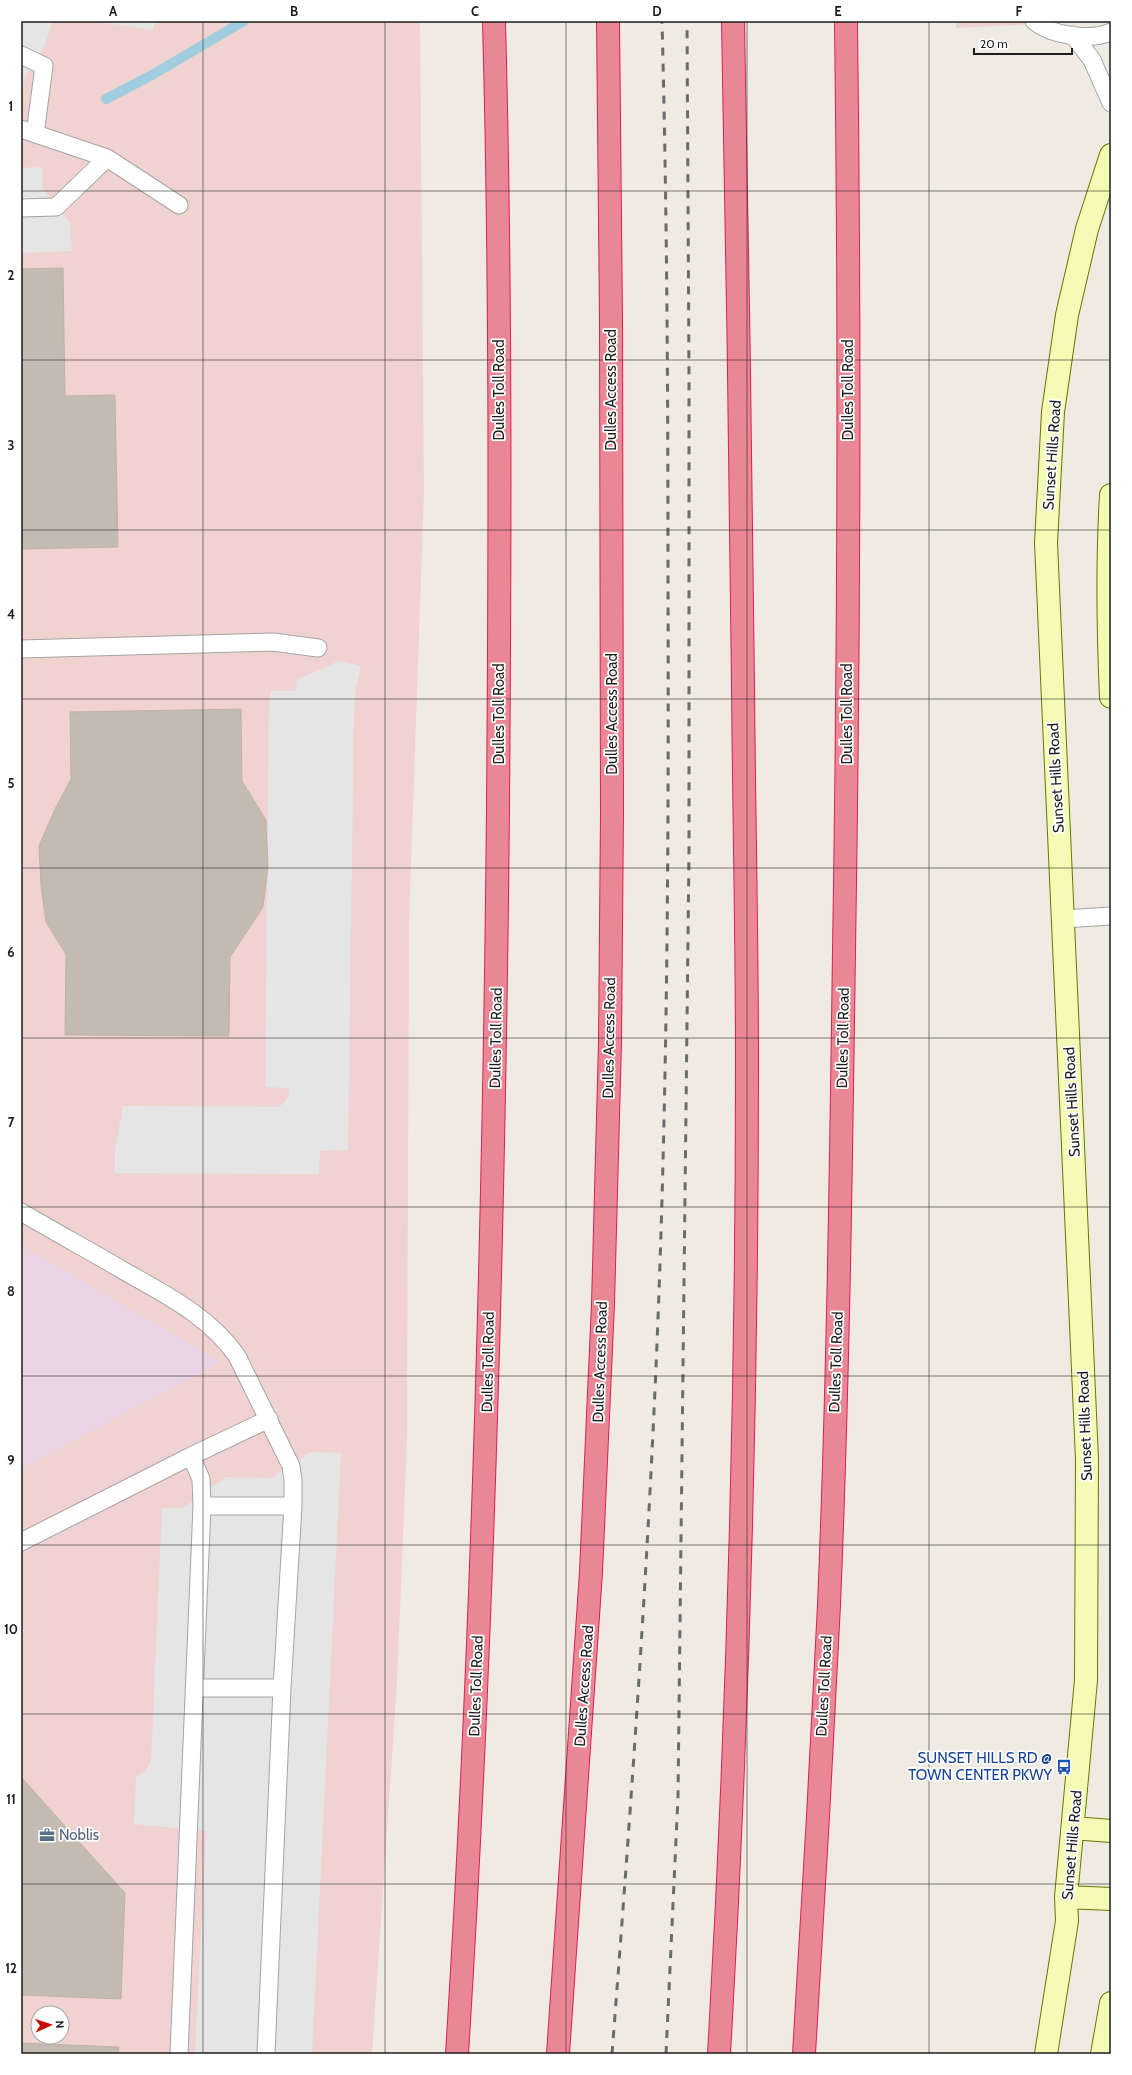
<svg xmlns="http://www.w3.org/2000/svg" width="1132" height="2075" font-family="Cabin,sans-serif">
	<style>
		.commercial { fill: #f0d3d1; fill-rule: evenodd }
		.industrial { fill: #e8d4e3 }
		.parking { fill: #e5e5e5 }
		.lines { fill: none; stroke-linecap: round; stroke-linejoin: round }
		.stream { stroke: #a1cede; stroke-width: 10 }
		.building { fill: #c3bab2; stroke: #c1b2a4 }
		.lane-casing { stroke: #a4a4a4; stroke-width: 19 }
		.secondary-casing { stroke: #667701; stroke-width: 24 }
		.highway-casing { stroke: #de1e58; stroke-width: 24 }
		.lane { stroke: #fff; stroke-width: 17 }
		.secondary { stroke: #f5fbb4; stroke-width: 22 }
		.highway { stroke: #e98795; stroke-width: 22 }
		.rail { stroke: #6b6b6b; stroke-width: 3; stroke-dasharray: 8 8; stroke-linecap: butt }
		.grid { fill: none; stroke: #1d1d1d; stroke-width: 1; stroke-opacity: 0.55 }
		.labels { text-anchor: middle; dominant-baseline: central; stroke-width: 3.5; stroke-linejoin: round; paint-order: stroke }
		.street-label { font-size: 15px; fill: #1d1d1d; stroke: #fff }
		.transit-label { font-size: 15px; fill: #164399; stroke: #fff; text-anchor: end }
		.service-label { font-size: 15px; fill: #4e5e75; stroke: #fff; text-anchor: start }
		.neatline { fill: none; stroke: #1d1d1d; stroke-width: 1.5 }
		.grid-label { font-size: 13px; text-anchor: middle; font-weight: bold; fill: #1d1d1d }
	</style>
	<rect width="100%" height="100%" fill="#efebe2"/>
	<path class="commercial" d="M 21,21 L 420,21 L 424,492 L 409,923 L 407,1442 L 397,1683 L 372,2054 L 21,2054 ZM 38,2013 L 62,2013 L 62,2037 L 38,2037 Z
		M 956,21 L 1096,21 L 956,28 Z"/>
	<path class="industrial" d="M 21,1245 L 221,1362 L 21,1469 Z"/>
	<path class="parking" d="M 21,21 L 52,21 L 45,45 L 24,79 L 21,94 Z
		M 93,21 L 155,21 L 153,30 Z
		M 42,167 L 43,189 L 70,223 L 72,251 L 21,253 L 21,168 Z
		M 339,661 L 361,666 L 356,687 L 354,710 L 348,1150 L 320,1151 L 319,1174 L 115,1173 L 115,1150 L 123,1106 L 278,1107 L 283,1104 L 289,1095 L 289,1090 L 285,1088 L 265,1087 L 269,708 L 271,691 L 295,691 L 297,680 Z
		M 310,1452 L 341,1453 L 312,2054 L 195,2054 L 206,1831 L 134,1824 L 136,1777 L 145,1771 L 151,1762 L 162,1508 L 183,1508 L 226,1477 L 272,1478 Z"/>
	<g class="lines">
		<path class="stream" d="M 106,99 L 152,75 L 244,21"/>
	</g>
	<path class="building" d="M 63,268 L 65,396 L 115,395 L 118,547 L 21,549 L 21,269 Z
		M 241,709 L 242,781 L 266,820 L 268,867 L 263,907 L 230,957 L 229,1036 L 65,1035 L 66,954 L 46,922 L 41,886 L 39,846 L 55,809 L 71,779 L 70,712 Z
		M 21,1777 L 125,1893 L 121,1999 L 21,1995 Z
		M 21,2043 L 119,2047 L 118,2054 L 21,2054 Z"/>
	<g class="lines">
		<g class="lane-casing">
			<path id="lane" d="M 1034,21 C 1052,36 1089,41 1111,32
				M 1073,35 L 1092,60 L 1111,103
				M 21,55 L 44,66 L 35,134
				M 21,129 L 107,158 L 179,205
				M 21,208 L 56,207 L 107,158
				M 21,649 L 273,642 L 318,648
				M 1063,919 L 1111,916
				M 21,1212 C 55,1232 90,1251 124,1271 C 166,1295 209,1316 237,1356 L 291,1466 L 293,1480 L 293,1506 L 282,1688 L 266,2054
				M 202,1506 L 293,1506
				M 21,1542 L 191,1456 L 269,1419
				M 195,1688 L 282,1688
				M 179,2054 L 202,1506 L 201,1479 L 191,1456"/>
		</g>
		<g class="secondary-casing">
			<path id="secondary" d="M 1111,495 C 1107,563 1108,630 1111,697
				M 1073,1828 L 1111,1831
				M 1066,1897 L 1111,1899
				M 1046,2054 L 1067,1921 L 1066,1897 L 1086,1680 L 1087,1459 L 1046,543 L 1053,412 L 1067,315 L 1087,229 L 1111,155
				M 1102,2054 L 1111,2003"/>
		</g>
		<g class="highway-casing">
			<path id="highway" d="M 457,2054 C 483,1639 494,1224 498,808 C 500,546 501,283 494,21
				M 558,2054 L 591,1572 L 603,1304 L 610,1042 L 612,813 L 611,320 L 608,21
				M 719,2054 C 738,1724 747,1393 747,1063 C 747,937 744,811 743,685 C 740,464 738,242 733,21
				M 804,2054 C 813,1904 822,1755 829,1605 C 838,1387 841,1169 844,951 C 849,641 850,331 846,21"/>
		</g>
		<use href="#lane" class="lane"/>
		<use href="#secondary" class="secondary"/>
		<use href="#highway" class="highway"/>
		<path class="rail" d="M 612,2054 C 628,1847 643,1639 653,1432 C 667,1149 669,866 668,583 C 668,396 667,208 662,21
			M 666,2054 L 678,1797 L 689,852 L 689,375 L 687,21"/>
	</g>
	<path class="grid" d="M 203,21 L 203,2054M 385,21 L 385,2054M 566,21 L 566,2054M 747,21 L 747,2054M 929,21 L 929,2054M 21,191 L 1111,191M 21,360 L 1111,360M 21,530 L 1111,530M 21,699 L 1111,699M 21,868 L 1111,868M 21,1038 L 1111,1038M 21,1207 L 1111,1207M 21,1376 L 1111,1376M 21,1545 L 1111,1545M 21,1714 L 1111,1714M 21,1884 L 1111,1884"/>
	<defs>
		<g id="bus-bare" transform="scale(1.2)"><path d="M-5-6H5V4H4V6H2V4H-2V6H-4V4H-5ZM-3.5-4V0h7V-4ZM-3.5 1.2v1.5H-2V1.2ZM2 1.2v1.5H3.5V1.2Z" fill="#1a4fb4" stroke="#fff" stroke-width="2.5" paint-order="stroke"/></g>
		<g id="office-bare" transform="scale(1.2)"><path d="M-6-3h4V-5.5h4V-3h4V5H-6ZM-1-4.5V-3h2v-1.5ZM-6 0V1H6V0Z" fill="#5c6f8a" stroke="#fff" stroke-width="2.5" paint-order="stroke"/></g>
	</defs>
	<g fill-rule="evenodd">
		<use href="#bus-bare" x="1064" y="1767"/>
		<use href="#office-bare" x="47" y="1835"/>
	</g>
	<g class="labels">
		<g class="street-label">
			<text transform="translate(499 390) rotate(-90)">Dulles Toll Road</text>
			<text transform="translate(611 390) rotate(-90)">Dulles Access Road</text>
			<text transform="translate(848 390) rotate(-90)">Dulles Toll Road</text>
			<text transform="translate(1052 455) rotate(-86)">Sunset Hills Road</text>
			<text transform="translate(499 714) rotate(-90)">Dulles Toll Road</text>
			<text transform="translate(612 714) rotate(-90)">Dulles Access Road</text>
			<text transform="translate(847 714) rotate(-90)">Dulles Toll Road</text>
			<text transform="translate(1056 778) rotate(-93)">Sunset Hills Road</text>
			<text transform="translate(496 1038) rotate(-89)">Dulles Toll Road</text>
			<text transform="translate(609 1038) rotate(-89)">Dulles Access Road</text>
			<text transform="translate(843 1038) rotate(-89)">Dulles Toll Road</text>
			<text transform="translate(1072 1102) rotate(-93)">Sunset Hills Road</text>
			<text transform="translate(488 1362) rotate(-89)">Dulles Toll Road</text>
			<text transform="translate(600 1362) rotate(-88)">Dulles Access Road</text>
			<text transform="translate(836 1362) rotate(-88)">Dulles Toll Road</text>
			<text transform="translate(1085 1426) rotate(-92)">Sunset Hills Road</text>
			<text transform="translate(476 1686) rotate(-88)">Dulles Toll Road</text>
			<text transform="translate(584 1686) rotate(-86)">Dulles Access Road</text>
			<text transform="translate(824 1686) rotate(-87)">Dulles Toll Road</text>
			<text transform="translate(1072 1845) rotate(-85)">Sunset Hills Road</text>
		</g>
		<g class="transit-label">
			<text x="1052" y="1758">SUNSET HILLS RD @<tspan x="1052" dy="17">TOWN CENTER PKWY</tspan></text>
		</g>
		<g class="service-label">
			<text x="59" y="1835">Noblis</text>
		</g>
	</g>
	<rect width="1132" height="2075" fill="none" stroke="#ffffff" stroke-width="44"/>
	<g transform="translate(50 2025) rotate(87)"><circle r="19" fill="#ffffff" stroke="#a5a5a5"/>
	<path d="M0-3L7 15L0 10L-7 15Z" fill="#ca0800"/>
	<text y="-6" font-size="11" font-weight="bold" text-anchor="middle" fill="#1d1d1d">N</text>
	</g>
	<path d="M974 48v6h98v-6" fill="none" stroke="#1d1d1d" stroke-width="2"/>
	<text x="980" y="48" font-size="12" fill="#1d1d1d" stroke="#ffffff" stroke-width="3" paint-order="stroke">20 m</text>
	<rect x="22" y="22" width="1088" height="2031" class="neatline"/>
	<g class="grid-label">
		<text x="113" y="16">A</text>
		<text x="294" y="16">B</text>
		<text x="475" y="16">C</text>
		<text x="657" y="16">D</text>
		<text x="838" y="16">E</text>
		<text x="1019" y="16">F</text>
		<text x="11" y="111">1</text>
		<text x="11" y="280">2</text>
		<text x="11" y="450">3</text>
		<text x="11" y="619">4</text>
		<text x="11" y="788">5</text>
		<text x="11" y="957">6</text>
		<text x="11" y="1127">7</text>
		<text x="11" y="1296">8</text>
		<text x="11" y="1465">9</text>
		<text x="11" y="1634">10</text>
		<text x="11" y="1804">11</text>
		<text x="11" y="1973">12</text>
	</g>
</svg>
